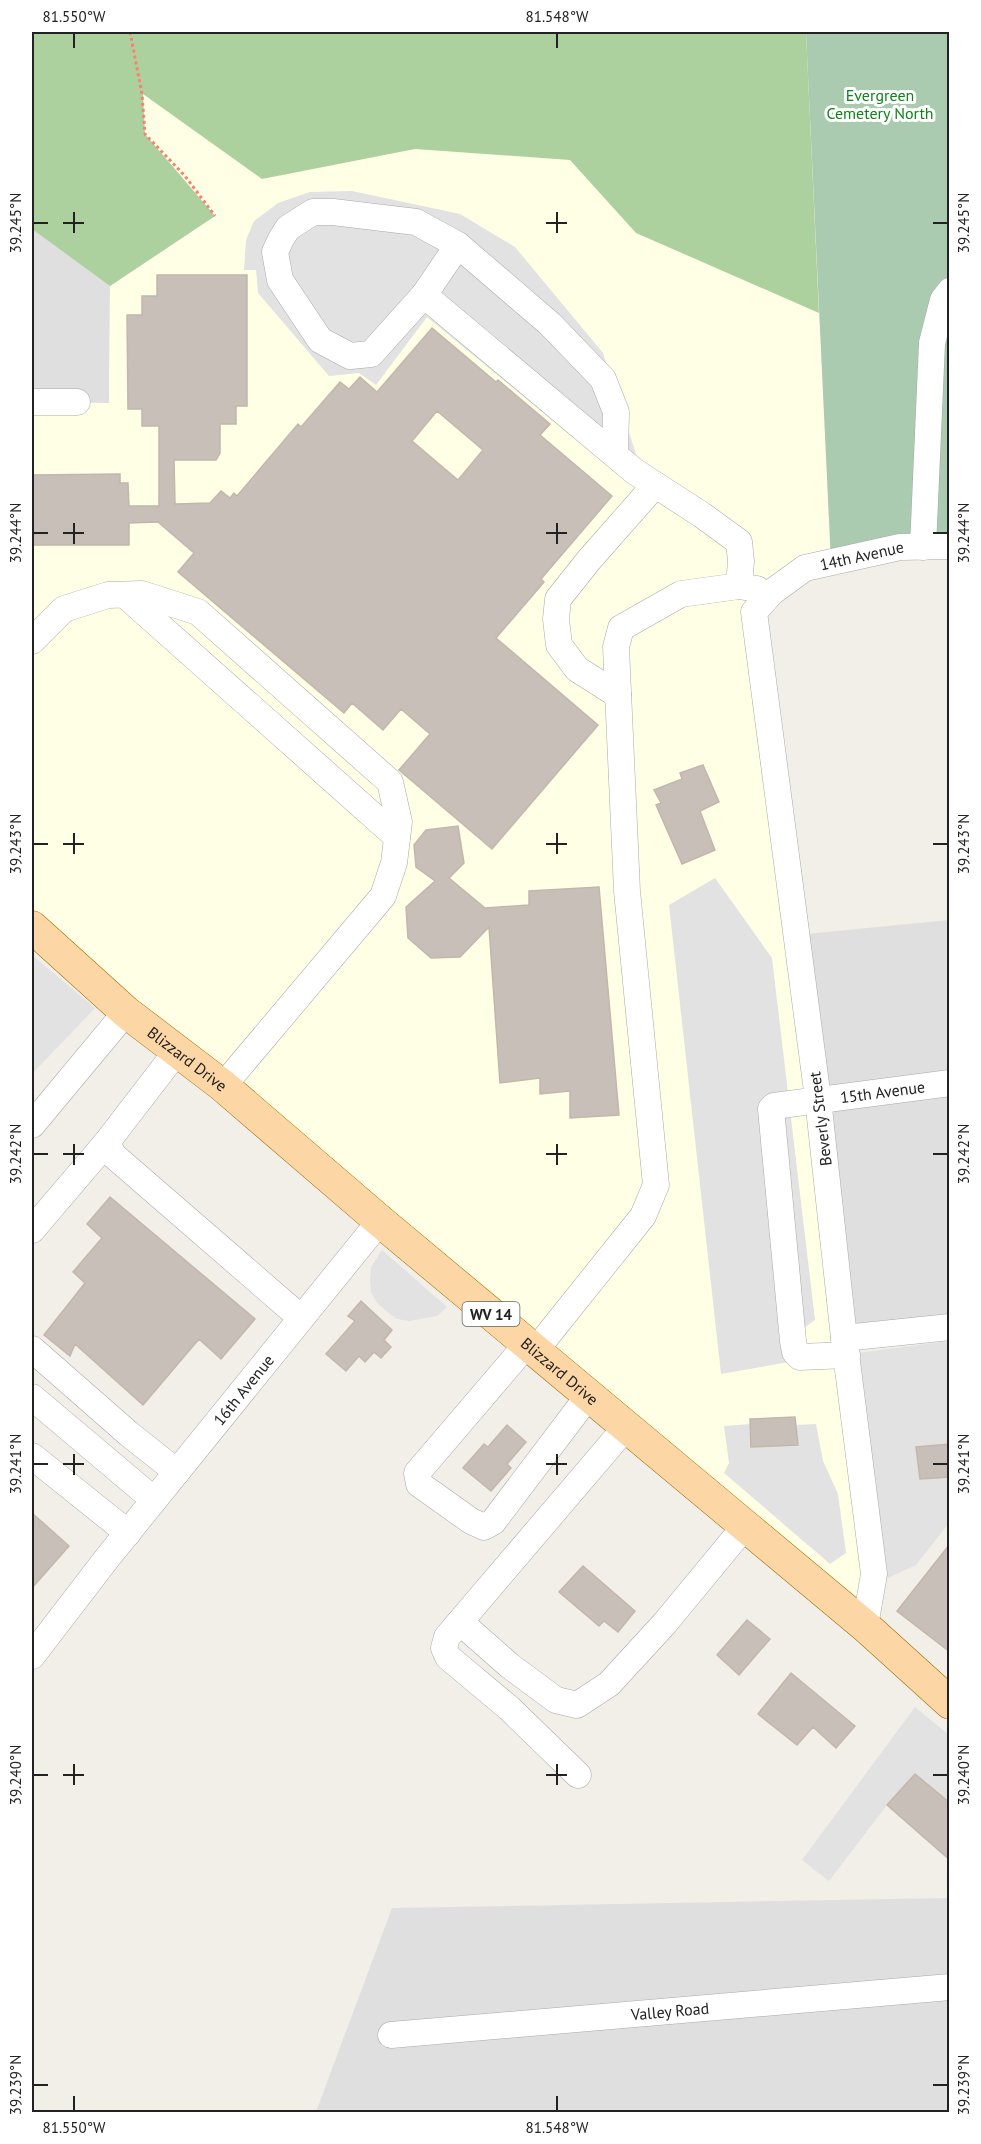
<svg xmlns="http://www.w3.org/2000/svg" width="981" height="2144" font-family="'PT Sans',sans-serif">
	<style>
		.residential { fill: #e0dfdf }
		.education { fill: #ffffe5 }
		.forest { fill: #add19e }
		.cemetery { fill: #aacbaf }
		.parking { fill: #e2e2e2 }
		.building { fill: #c7bfb8; stroke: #c4b6ab; stroke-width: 1.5; fill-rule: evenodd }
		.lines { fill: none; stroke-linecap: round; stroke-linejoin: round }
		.minor-casing { stroke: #a9a9a9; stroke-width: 27 }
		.major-casing { stroke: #a06b00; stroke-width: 33 }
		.path { stroke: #fa8072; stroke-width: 3; stroke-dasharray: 3 3; stroke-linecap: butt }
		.minor { stroke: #fff; stroke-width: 26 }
		.major { stroke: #fcd6a4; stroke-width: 32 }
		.ticks { fill: none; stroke: #222; stroke-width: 2 }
		.labels { text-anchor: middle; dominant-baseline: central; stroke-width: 6; stroke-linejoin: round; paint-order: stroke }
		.shield { fill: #fff; stroke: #646464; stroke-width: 1.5 }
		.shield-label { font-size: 15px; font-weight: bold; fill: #222 }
		.park-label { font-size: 16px; fill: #0c8416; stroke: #fff }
		.street-label { font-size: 16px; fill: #222; stroke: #fff }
		.neatline { fill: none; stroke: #222; stroke-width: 2 }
		.ticks-label { font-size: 15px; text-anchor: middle; fill: #222 }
	</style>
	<rect width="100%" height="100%" fill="#f2efe9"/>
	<path class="residential" d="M 32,32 L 215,216 L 110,286 L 109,403 L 32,403 Z
		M 949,920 L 949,1327 L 844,1338 L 796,935 Z
		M 949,1898 L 949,2112 L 316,2112 L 392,1908 Z"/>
	<path class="education" d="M 806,32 L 831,562 L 754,612 L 874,1574 L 865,1626 L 32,918 L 32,402 L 109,403 L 110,286 L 215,216 L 145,134 L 142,94 Z"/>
	<path class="forest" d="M 32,32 L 806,32 L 819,313 L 636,233 L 570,160 L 415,149 L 262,179 L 143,94 L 145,134 L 215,216 L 110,286 L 32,229 Z"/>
	<path class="cemetery" d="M 806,32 L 949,32 L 949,546 L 831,562 Z"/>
	<path class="parking" d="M 352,191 L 460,214 L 515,247 L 603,353 L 637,457 L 621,477 L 427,317 L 376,385 L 359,373 L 329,376 L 258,293 L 256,270 L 244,270 L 246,240 L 254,221 L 278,203 L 310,192 Z
		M 715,878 L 772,958 L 815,1320 L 800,1331 L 801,1360 L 721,1374 L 669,905 Z
		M 32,955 L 95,1008 L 32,1074 Z
		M 382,1250 L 447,1307 L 437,1316 L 409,1321 L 397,1319 L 386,1311 L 377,1303 L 371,1292 L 370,1280 L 371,1267 Z
		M 949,1341 L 949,1444 L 916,1448 L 920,1479 L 949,1477 L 949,1523 L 916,1565 L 886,1579 L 857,1353 Z
		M 750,1424 L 752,1447 L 797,1445 L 796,1425 L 816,1424 L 823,1461 L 838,1494 L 846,1553 L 830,1564 L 724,1473 L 729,1463 L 724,1426 Z
		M 915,1707 L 949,1735 L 949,1803 L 915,1774 L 887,1805 L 829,1881 L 802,1860 Z"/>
	<path class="building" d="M 157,275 L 247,275 L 247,406 L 236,406 L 236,424 L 220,424 L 220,453 L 216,460 L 174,460 L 175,504 L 210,503 L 221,491 L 230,498 L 234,493 L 237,496 L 298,424 L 301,427 L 340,382 L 349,389 L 360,377 L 377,392 L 432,328 L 496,382 L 498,380 L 550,424 L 540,435 L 612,496 L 541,579 L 544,582 L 496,638 L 598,725 L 492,849 L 399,770 L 430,734 L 401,709 L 383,730 L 352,703 L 344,713 L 178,572 L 194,553 L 158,522 L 129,523 L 129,545 L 32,545 L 32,475 L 120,474 L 120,483 L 128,483 L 129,506 L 159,506 L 159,426 L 142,426 L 142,409 L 128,409 L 127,315 L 142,315 L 142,296 L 157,296 ZM 437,411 L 483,450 L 458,480 L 412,441 Z
		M 703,765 L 719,802 L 700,811 L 715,850 L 682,864 L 656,805 L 661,803 L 654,790 L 682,779 L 680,773 Z
		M 458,826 L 464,863 L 449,878 L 485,908 L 529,905 L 529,891 L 599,887 L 619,1115 L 570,1118 L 570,1091 L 540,1094 L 540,1078 L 500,1083 L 489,927 L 460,957 L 431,958 L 408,938 L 406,907 L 435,881 L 416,867 L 414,845 L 426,830 Z
		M 110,1197 L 255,1319 L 221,1359 L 199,1339 L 143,1405 L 75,1344 L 70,1356 L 44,1335 L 85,1283 L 73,1272 L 102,1238 L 87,1224 Z
		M 361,1301 L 392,1330 L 384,1340 L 391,1347 L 381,1358 L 374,1352 L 365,1362 L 359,1356 L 346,1371 L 326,1354 L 355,1321 L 348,1316 Z
		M 795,1417 L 798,1445 L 751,1447 L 750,1419 Z
		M 507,1425 L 526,1442 L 507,1464 L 511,1468 L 491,1491 L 463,1468 L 484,1444 L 488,1447 Z
		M 950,1444 L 950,1477 L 920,1479 L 916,1447 Z
		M 32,1513 L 69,1546 L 32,1588 Z
		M 950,1544 L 950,1652 L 897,1611 Z
		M 583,1566 L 635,1611 L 618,1632 L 604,1621 L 599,1626 L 559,1592 Z
		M 747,1620 L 770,1639 L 739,1675 L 717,1655 Z
		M 791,1673 L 855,1726 L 836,1748 L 813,1727 L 797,1745 L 758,1714 Z
		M 915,1774 L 950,1803 L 950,1860 L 887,1805 Z"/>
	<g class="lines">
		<g class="minor-casing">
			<g id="minor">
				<path d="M 424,295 L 458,245"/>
				<path d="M 32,402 L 77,402"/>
				<path d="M 615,455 L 616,412 L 603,379 L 550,324 L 458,245 L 416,222 L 333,212 L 313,212 L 288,228 L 281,239 L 275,252 L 280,280 L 320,340 L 350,356 L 371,354 L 424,295 L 634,471 L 702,515 L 739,542 L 741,561 L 739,586"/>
				<path d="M 923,547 L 932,343 L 943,300 L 950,291"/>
				<path d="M 125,595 L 397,837"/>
				<path d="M 32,641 L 64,609 L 108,595 L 142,594 L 198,612 L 390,782 L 399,822 L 394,863 L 383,896 L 223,1086"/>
				<path d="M 618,695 L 577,669 L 559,645 L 556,619 L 558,599 L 589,560 L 655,485"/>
				<path d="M 177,1051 L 107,1142 L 113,1155 L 301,1318"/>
				<path d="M 32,1125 L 126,1012"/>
				<path d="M 32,1230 L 107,1142"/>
				<path d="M 844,1338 L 950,1327"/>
				<path d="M 527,1344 L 417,1473 L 419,1484 L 471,1521 L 484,1527 L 493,1522 L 589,1395"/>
				<path d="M 32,1349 L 129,1434 L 177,1472"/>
				<path d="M 535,1351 L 643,1216 L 656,1185 L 627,891 L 616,647 L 621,628 L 681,594 L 739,586 L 757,589"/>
				<path id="s1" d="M 847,1355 L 800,1357 L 795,1352 L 793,1341 L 771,1109 L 774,1106 L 950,1083"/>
				<path d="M 32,1397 L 154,1500"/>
				<path d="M 32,1456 L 128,1533"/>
				<path d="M 460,1622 L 510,1666 L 556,1700 L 577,1705 L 609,1684 L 665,1623 L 745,1526"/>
				<path id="s2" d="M 865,1626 L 874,1574 L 844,1338 L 818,1099 L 754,612 L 772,592 L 805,568 L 900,547 L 950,546"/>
				<path id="s3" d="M 32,1656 L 108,1557 L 380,1221"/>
				<path d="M 578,1775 L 509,1708 L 448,1657 L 444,1648 L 447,1637 L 626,1427"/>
				<path id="s4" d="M 391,2035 L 950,1987"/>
			</g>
		</g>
		<g class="major-casing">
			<g id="major">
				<path id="s5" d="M 32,927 L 126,1012 L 223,1086 L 380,1221 L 865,1626 L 950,1703"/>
			</g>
		</g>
		<path class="path" d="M 130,32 L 142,94 L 145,134 L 185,176 L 215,216"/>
		<use href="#minor" class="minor"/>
		<use href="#major" class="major"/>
	</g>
	<path class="ticks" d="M 74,33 L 74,48M 557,33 L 557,48M 74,212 L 74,233M 557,212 L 557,233M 33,223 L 48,223M 63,223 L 84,223M 546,223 L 567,223M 933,223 L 948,223M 74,523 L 74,544M 557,523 L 557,544M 33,533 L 48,533M 63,533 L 84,533M 546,533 L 567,533M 933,533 L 948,533M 74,833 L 74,854M 557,833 L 557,854M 33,844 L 48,844M 63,844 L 84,844M 546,844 L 567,844M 933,844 L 948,844M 74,1144 L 74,1165M 557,1144 L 557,1165M 33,1154 L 48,1154M 63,1154 L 84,1154M 546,1154 L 567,1154M 933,1154 L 948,1154M 74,1454 L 74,1475M 557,1454 L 557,1475M 33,1464 L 48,1464M 63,1464 L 84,1464M 546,1464 L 567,1464M 933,1464 L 948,1464M 74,1764 L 74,1785M 557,1764 L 557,1785M 33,1775 L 48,1775M 63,1775 L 84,1775M 546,1775 L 567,1775M 933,1775 L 948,1775M 33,2085 L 48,2085M 933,2085 L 948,2085M 74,2096 L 74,2111M 557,2096 L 557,2111"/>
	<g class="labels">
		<rect class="shield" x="462.5" y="1302" width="57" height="24" rx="4.5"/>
		<g class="shield-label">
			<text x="491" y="1314">WV 14</text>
		</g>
		<g class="park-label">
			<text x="880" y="95">Evergreen<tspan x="880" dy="18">Cemetery North</tspan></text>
		</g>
		<g class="street-label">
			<text stroke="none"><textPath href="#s2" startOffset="1148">14th Avenue</textPath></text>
			<text stroke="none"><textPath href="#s5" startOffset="204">Blizzard Drive</textPath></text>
			<text stroke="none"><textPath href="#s1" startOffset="412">15th Avenue</textPath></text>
			<text transform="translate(820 1119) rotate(-97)">Beverly Street</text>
			<text stroke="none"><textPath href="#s5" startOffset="690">Blizzard Drive</textPath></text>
			<text stroke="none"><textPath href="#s3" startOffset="340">16th Avenue</textPath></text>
			<text stroke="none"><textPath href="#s4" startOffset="280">Valley Road</textPath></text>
		</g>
	</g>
	<rect width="981" height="2144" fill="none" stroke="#ffffff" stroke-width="66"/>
	<rect x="33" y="33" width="915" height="2078" class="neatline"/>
	<g class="ticks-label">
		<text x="74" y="22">81.550°W</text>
		<text x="557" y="22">81.548°W</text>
		<text transform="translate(16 223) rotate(-90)" y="5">39.245°N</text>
		<text transform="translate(964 223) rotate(-90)" y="5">39.245°N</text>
		<text transform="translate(16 533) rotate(-90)" y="5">39.244°N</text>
		<text transform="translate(964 533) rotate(-90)" y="5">39.244°N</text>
		<text transform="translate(16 844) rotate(-90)" y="5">39.243°N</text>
		<text transform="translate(964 844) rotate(-90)" y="5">39.243°N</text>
		<text transform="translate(16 1154) rotate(-90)" y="5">39.242°N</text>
		<text transform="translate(964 1154) rotate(-90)" y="5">39.242°N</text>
		<text transform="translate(16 1464) rotate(-90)" y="5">39.241°N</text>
		<text transform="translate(964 1464) rotate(-90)" y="5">39.241°N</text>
		<text transform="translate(16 1775) rotate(-90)" y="5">39.240°N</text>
		<text transform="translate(964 1775) rotate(-90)" y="5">39.240°N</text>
		<text transform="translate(16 2085) rotate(-90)" y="5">39.239°N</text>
		<text transform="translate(964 2085) rotate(-90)" y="5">39.239°N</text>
		<text x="74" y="2133">81.550°W</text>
		<text x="557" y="2133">81.548°W</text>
	</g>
</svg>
